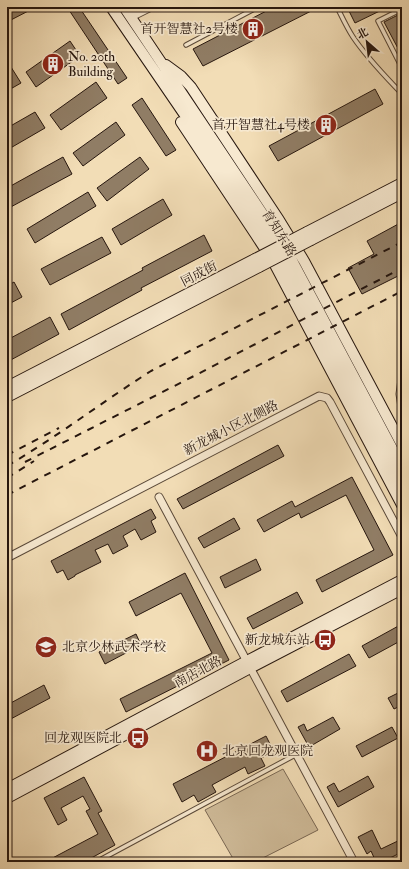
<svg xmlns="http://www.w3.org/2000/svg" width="409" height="869" font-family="'IM FELL Double Pica','Noto Serif SC',serif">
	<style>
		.green { fill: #cfbb99; stroke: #7a6854 }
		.building { fill: #907d65; stroke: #26160e }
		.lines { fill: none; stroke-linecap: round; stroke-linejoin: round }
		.lane-casing { stroke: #594838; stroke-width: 5.5 }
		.street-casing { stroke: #594838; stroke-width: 9 }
		.secondary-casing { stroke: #26160e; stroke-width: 12 }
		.lane { stroke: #f7e9d0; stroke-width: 3.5 }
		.street { stroke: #f7e9d0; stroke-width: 7 }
		.secondary { stroke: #f7e9d0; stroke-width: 10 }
		.rail { stroke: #26160e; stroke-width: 2; stroke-dasharray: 7 7; stroke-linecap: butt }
		.secondary-bridge-casing { stroke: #26160e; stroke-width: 12; stroke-linecap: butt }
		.secondary-bridge { stroke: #f7e9d0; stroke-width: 10 }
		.labels { text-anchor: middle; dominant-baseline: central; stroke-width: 3.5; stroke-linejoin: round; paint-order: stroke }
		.poi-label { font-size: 13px; fill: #26160e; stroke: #f7e9d0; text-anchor: end }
		.street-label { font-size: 13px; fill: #26160e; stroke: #f7e9d0 }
	</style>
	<rect width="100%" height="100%" fill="#f2ddb6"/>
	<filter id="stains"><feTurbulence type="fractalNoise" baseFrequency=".005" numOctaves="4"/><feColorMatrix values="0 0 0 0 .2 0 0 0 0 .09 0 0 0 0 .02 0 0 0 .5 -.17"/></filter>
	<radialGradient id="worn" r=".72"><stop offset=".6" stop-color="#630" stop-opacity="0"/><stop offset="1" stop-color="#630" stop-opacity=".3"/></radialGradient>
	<path class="green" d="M 283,769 L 318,830 L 255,862 L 235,862 L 205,810 Z"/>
	<path class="building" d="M 7,7 L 36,7 L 7,22 Z
		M 74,7 L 79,7 L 127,78 L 118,84 L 69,10 Z
		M 274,7 L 319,7 L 203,66 L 193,49 Z
		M 347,7 L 388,7 L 355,23 Z
		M 402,13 L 402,56 L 384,22 Z
		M 70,41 L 80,56 L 36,87 L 26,72 Z
		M 11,67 L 21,83 L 7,91 L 7,69 Z
		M 96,82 L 107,98 L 61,130 L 50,115 Z
		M 375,89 L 383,104 L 278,161 L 269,146 Z
		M 142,98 L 176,150 L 166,156 L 132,105 Z
		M 35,112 L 45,128 L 7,150 L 7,128 Z
		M 116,122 L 125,135 L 83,166 L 73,153 Z
		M 63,157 L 72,174 L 7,209 L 7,188 Z
		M 140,157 L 149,169 L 107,201 L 97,188 Z
		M 88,192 L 96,206 L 35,243 L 27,229 Z
		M 163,199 L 172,215 L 121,245 L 112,229 Z
		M 402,222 L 402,274 L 362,294 L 348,268 L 374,254 L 367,241 Z
		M 204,235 L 212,251 L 141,288 L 142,290 L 69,330 L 61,314 L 143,270 L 142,268 Z
		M 102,237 L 111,253 L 50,285 L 41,269 Z
		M 14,282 L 22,297 L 7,305 L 7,286 Z
		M 50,317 L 59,334 L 7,362 L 7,340 Z
		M 278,445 L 284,456 L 183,509 L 177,499 Z
		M 352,477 L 393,555 L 322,592 L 316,580 L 374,550 L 346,495 L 301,518 L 299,513 L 264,532 L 257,520 L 292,501 L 295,507 Z
		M 151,509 L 156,518 L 151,521 L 156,532 L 141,540 L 135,529 L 123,536 L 128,546 L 113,554 L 108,544 L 95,550 L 101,562 L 75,575 L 75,576 L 68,580 L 63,570 L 57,573 L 51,561 Z
		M 234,518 L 240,529 L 204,548 L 198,538 Z
		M 256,559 L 261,570 L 225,588 L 220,577 Z
		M 185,573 L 229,660 L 126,712 L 120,699 L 212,653 L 181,593 L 136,616 L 129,602 Z
		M 297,592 L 303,603 L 253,629 L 247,618 Z
		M 402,624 L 402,640 L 369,658 L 362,646 Z
		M 136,634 L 141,645 L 105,664 L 99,652 Z
		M 349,654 L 356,666 L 287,702 L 281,691 Z
		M 44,685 L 50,698 L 7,721 L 7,705 Z
		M 402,691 L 402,705 L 394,709 L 388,698 Z
		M 333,717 L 340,729 L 309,747 L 298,727 L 304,724 L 307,731 Z
		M 392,727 L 398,738 L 362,757 L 356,746 Z
		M 266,736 L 274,752 L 261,758 L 265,766 L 248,774 L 245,767 L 212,785 L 216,792 L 198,802 L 194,795 L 182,802 L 173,784 Z
		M 368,776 L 374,787 L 338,807 L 327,787 L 334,783 L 339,792 Z
		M 84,777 L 102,811 L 98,813 L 115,845 L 84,862 L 45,862 L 98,834 L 86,811 L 90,809 L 83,796 L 61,808 L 67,820 L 58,825 L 44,798 Z
		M 372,830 L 381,849 L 402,839 L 402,852 L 382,862 L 376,862 L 371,851 L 367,854 L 358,837 Z"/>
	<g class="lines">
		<g class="lane-casing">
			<path id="lane" d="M 337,7 C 342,17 347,28 353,37 C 367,58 385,76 402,94
				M 402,9 L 378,21 L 402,68
				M 186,45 L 258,7
				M 96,862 L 297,754"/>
		</g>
		<g class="street-casing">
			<path id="street" d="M 131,17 L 151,7
				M 402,379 L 400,394 L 402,407
				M 159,497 L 354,862
				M 7,558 L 319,396 L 327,398 L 330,402 L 402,537"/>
		</g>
		<g class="secondary-casing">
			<path id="secondary" d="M 111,7 L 254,216 L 272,245 L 287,270 L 402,486
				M 124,7 L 270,225 L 288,253 L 402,467
				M 166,65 L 181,76 L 191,87 L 279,220 L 304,261 L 402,445
				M 181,122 L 256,235 L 273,261 L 402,505
				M 307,232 L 402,183
				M 311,240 L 402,193
				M 7,387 L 255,259
				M 7,397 L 259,267
				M 7,789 L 247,661 L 402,580
				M 7,798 L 250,668 L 402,589"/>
		</g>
		<use href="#lane" class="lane"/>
		<use href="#street" class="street"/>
		<use href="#secondary" class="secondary"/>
		<path class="rail" d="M 7,455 L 59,428
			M 25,462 L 192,377 L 402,268
			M 7,466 C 57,437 102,402 151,371 L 402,242
			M 7,478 L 34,461
			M 7,495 L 402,291"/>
		<g class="secondary-bridge-casing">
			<path id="secondary-bridge" d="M 255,259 L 307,232
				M 259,267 L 311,240"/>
		</g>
		<use href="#secondary-bridge" class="secondary-bridge"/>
	</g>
	<defs>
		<g id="building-disc" transform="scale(1.15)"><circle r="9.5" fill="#8f2418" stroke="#f7e9d0"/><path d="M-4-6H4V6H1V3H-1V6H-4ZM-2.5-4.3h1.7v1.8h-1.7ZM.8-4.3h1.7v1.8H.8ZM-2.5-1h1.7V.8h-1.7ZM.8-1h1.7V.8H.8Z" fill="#fff"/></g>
		<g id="bus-disc" transform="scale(1.15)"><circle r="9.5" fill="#8f2418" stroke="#f7e9d0"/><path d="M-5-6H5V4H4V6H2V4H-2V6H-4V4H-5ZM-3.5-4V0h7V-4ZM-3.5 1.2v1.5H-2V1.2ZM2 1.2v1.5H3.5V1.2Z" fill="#fff"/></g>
		<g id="school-disc" transform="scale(1.15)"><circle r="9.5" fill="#8f2418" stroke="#f7e9d0"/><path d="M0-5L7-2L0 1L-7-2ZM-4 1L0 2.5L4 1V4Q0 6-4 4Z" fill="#fff"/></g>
		<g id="hospital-disc" transform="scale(1.15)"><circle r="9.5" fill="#8f2418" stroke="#f7e9d0"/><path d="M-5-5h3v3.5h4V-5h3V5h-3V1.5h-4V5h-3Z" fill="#fff"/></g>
	</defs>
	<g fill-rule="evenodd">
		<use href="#building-disc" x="253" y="29"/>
		<use href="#building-disc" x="53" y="64"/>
		<use href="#building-disc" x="326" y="125"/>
		<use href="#bus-disc" x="325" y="640"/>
		<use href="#school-disc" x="46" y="647"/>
		<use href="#bus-disc" x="138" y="738"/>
		<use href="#hospital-disc" x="207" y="751"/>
	</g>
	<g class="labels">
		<g class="poi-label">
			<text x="238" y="29">首开智慧社2号楼</text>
			<text x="68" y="57" text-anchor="start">No. 20th<tspan x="68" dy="15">Building</tspan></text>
			<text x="310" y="125">首开智慧社4号楼</text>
			<text x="310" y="640">新龙城东站</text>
			<text x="62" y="647" text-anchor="start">北京少林武术学校</text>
			<text x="122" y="738">回龙观医院北</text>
			<text x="222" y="751" text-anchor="start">北京回龙观医院</text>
		</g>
		<g class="street-label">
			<text transform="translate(279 233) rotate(58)">育知东路</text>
			<text transform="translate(199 274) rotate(-27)">同成街</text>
			<text transform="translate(231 428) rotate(-27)">新龙城小区北侧路</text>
			<text transform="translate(198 672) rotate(-28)">南店北路</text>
		</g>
	</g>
	<rect width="409" height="869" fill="none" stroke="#f2ddb6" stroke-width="24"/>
	<rect x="8" y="8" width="393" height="853" fill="none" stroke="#26160e" stroke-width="2"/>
	<rect x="12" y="12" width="385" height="845" fill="none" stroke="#26160e"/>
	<g transform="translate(367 42) rotate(332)" stroke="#f7e9d0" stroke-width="3" paint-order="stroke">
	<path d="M0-3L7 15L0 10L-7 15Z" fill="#26160e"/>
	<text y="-6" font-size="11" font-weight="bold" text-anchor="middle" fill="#26160e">北</text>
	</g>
	<rect width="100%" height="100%" filter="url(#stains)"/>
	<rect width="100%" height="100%" fill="url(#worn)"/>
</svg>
